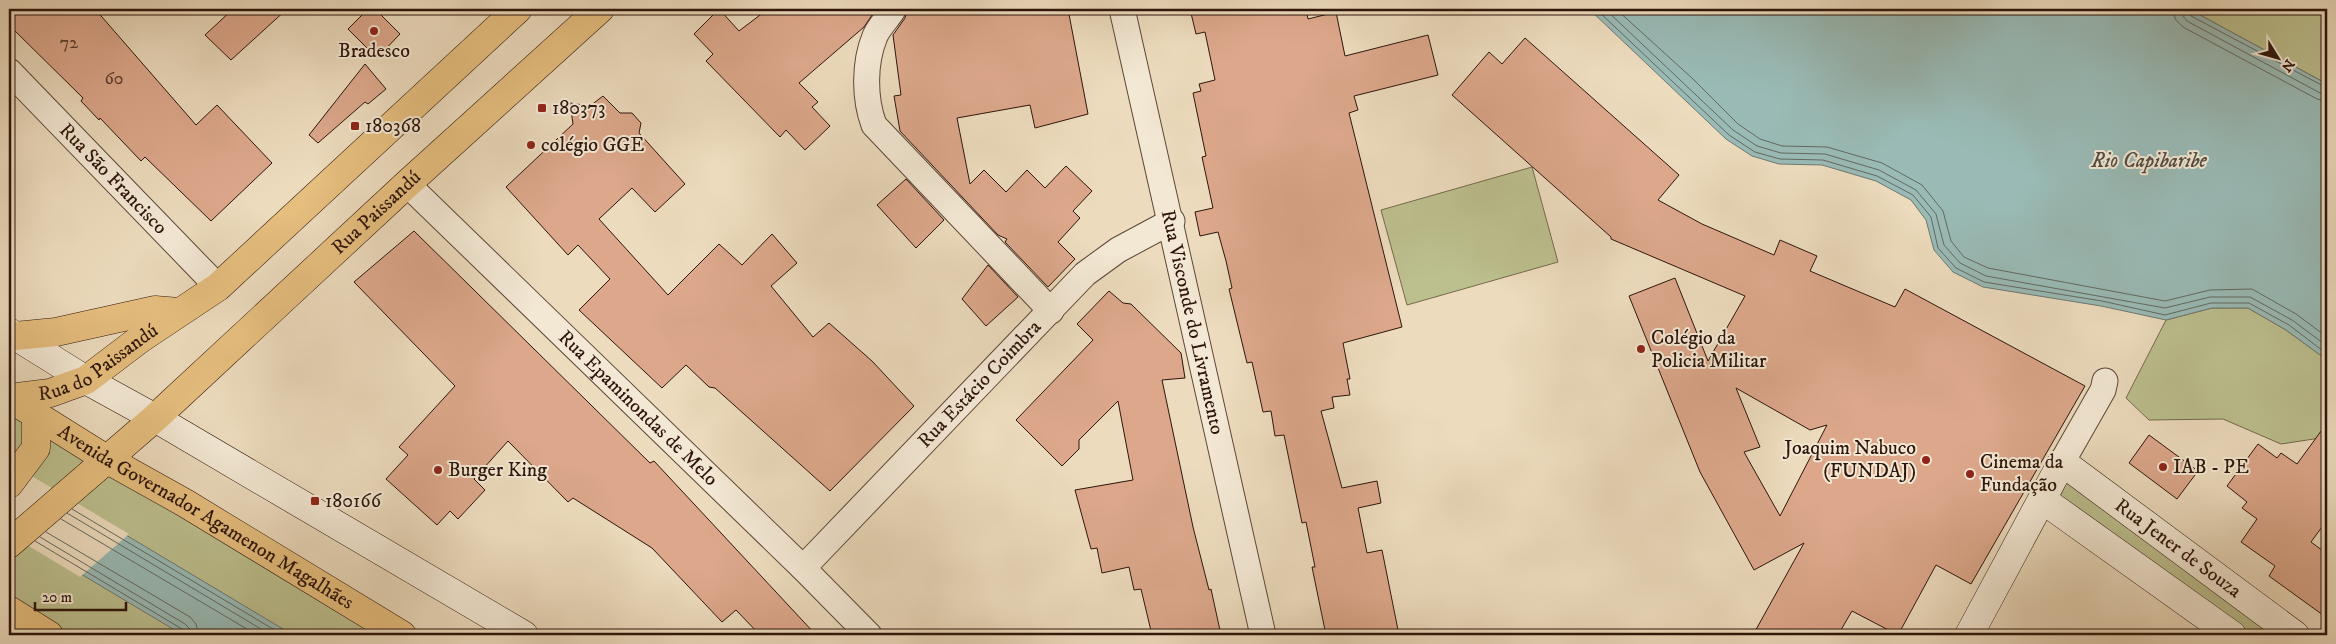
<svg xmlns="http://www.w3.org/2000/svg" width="2336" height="644" font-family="'IM FELL DW Pica',serif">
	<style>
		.green { fill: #bcbf8e; stroke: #746a4c }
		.water { fill: #99bab5; stroke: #6e7871 }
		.pier { fill: #ecdbbd }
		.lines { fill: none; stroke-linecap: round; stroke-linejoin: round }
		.shore { stroke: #636860; stroke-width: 1 }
		.building { fill: #dca78b; stroke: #2d150b; fill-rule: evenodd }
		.street-casing { stroke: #5d4638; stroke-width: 27 }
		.secondary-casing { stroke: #2d150b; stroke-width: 29 }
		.highway-casing { stroke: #2d150b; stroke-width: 29 }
		.street { stroke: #f3e8d4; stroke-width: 25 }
		.secondary { stroke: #f3e8d4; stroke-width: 28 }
		.highway { stroke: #e6be7e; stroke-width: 28 }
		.poi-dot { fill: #8f2418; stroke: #f3e8d4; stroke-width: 2 }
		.labels { text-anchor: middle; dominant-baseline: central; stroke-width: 4; stroke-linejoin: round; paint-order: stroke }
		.number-label { font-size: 18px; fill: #593a2b }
		.poi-label { font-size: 20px; fill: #2d150b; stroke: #f3e8d4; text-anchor: start }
		.street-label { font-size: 20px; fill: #2d150b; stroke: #f3e8d4 }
		.water-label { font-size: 21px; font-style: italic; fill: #534f46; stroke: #f3e8d4 }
	</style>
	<rect width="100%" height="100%" fill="#ecdbbd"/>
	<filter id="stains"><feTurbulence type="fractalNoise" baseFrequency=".004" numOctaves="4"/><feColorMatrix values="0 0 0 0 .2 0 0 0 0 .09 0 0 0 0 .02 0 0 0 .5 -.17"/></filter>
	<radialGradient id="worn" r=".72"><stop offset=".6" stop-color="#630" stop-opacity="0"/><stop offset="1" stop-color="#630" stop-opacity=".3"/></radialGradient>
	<path class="green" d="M 2189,9 L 2327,9 L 2327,84 Z
		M 1532,167 L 1558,262 L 1407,305 L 1381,210 Z
		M 2212,308 L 2248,308 L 2286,330 L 2327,360 L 2327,437 L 2281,444 L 2223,419 L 2149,420 L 2126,398 L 2166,320 Z
		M 9,398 L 402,635 L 49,635 L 9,610 Z
		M 2068,480 L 2279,635 L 2246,635 L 2057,502 Z"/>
	<path class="water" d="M 1589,9 L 2189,9 L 2327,84 L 2327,360 L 2286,330 L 2248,308 L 2212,308 L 2166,320 L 2101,306 L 1983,287 L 1953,272 L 1934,250 L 1926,220 L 1911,200 L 1876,181 L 1822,165 L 1779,164 L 1752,156 L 1726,139 Z
		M 9,465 L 293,635 L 183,635 L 9,531 Z"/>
	<path class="pier" d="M 9,463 L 10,463 L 129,534 L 80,577 L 9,534 Z"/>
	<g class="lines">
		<path class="shore" d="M 1596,9 L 1729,135 L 1755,152 L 1780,159 L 1823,160 L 1877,176 L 1913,195 L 1931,217 L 1938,248 L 1956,268 L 1984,282 L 2102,301 L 2165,315 L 2211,303 L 2249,303 L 2289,325 L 2327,354
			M 1605,9 L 1733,130 L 1757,146 L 1781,153 L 1825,154 L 1879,170 L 1916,190 L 1936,214 L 1944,245 L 1960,263 L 1986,276 L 2165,308 L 2210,297 L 2250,297 L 2292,320 L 2327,346
			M 1616,9 L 1693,79 L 1738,124 L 1760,139 L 1782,146 L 1827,147 L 1882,163 L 1922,185 L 1943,211 L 1951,241 L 1964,257 L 1988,268 L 2165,301 L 2210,290 L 2252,289 L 2296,314 L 2327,337
			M 2174,9 L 2175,19 L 2183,27 L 2317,99 L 2327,101
			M 2181,9 L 2182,15 L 2187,21 L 2320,93 L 2327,94
			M 2187,9 L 2191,16 L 2327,88
			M 72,509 L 283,635
			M 67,513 L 271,635
			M 61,519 L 257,635
			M 46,532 L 190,617 L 196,624 L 199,635
			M 40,537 L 185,624 L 190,629 L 191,635
			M 35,541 L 182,629 L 185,635"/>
	</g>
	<path class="building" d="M 9,9 L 95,9 L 196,125 L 217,105 L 272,163 L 211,221 L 145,157 L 141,161 L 100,118 L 99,120 L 81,101 L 83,98 L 9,25 Z
		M 233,9 L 287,9 L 231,60 L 205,35 Z
		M 368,9 L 375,9 L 400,34 L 377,58 L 348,29 Z
		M 719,9 L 739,31 L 768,9 L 876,9 L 864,27 L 799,83 L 818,102 L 812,107 L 830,126 L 805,150 L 786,130 L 780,137 L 706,61 L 713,54 L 694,34 Z
		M 907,9 L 1068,9 L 1088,114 L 1035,128 L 1030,105 L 957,118 L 970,184 L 984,170 L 1006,192 L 1027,170 L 1045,188 L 1066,166 L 1092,191 L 1073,211 L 1080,218 L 1058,242 L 1075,259 L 1048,287 L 1005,242 L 1007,239 L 998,235 L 900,131 L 894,96 L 901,95 L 893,35 L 905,18 Z
		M 1190,9 L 1306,9 L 1308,19 L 1336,12 L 1345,56 L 1428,35 L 1438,75 L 1354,96 L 1358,110 L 1349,113 L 1402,327 L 1343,343 L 1350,379 L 1347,379 L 1350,395 L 1332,397 L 1334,408 L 1321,411 L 1342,488 L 1377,481 L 1381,503 L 1358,508 L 1367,553 L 1382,550 L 1399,635 L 1326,635 L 1312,567 L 1315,567 L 1306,522 L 1302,523 L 1284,435 L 1275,436 L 1271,411 L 1263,412 L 1252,362 L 1247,363 L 1229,289 L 1232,288 L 1226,261 L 1218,232 L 1200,236 L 1195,212 L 1213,208 L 1202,157 L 1206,156 L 1193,93 L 1201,91 L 1199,84 L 1215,80 L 1205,32 L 1196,34 Z
		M 1525,38 L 1679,175 L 1658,200 L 1702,224 L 1774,255 L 1780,240 L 1817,256 L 1810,271 L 1895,307 L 1905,289 L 2085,386 L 1971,584 L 1936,565 L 1898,635 L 1852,611 L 1838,635 L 1753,635 L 1804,543 L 1754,570 L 1700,472 L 1629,296 L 1675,278 L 1708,361 L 1745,296 L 1611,239 L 1611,237 L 1452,95 L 1489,52 L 1502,64 ZM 1736,388 L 1810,430 L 1827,425 L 1780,516 L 1744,452 L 1760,447 Z
		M 365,64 L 386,89 L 368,104 L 365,102 L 318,143 L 309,135 Z
		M 603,96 L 620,113 L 632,113 L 641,123 L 639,133 L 685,184 L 655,212 L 632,188 L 599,219 L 668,295 L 719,244 L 742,265 L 772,234 L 797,263 L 771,286 L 813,337 L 829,323 L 872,361 L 914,406 L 830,491 L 715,388 L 709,387 L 686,365 L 662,388 L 579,310 L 610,279 L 578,245 L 568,255 L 506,187 L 573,124 L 570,103 L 590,106 Z
		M 906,179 L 944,220 L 916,248 L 877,205 Z
		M 414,231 L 650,463 L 654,461 L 816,635 L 760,635 L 736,610 L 722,622 L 652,548 L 573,498 L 568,502 L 508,441 L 474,479 L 485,490 L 458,519 L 450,511 L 437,525 L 386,479 L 408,455 L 399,447 L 455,386 L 354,282 Z
		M 988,265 L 1018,297 L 986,326 L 962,299 Z
		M 1109,291 L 1123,303 L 1131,304 L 1181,353 L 1185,378 L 1162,380 L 1193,527 L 1209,590 L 1211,589 L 1221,635 L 1152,635 L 1141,589 L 1134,590 L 1129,567 L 1102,573 L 1097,548 L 1091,549 L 1075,490 L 1133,480 L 1118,401 L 1079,440 L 1079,449 L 1062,466 L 1016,420 L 1093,340 L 1077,324 Z
		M 2327,423 L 2327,520 L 2311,542 L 2327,554 L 2327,618 L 2269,576 L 2275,566 L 2241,542 L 2257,519 L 2242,508 L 2247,502 L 2227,486 L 2258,444 L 2277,458 L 2281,453 L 2297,464 Z
		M 2149,435 L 2198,471 L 2177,499 L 2129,463 Z"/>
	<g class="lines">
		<g class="street-casing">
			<g id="street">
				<path id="s1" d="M 1122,9 L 1263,635"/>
				<path d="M 893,10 C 888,18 879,27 875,36 C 864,63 864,98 874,125 L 1051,311"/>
				<path id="s2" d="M 9,71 L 218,287"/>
				<path id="s3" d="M 407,184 L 803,568 L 869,635"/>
				<path d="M 2062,462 L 2103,390 L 2105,381"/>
				<path id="s4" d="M 803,568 L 1085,274 L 1118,250 L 1172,221"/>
			</g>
		</g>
		<g class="secondary-casing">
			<g id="secondary">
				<path d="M 9,332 L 86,380 L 155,418 L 524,635"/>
				<path d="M 2043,500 L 2232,635"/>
				<path id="s5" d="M 1969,635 L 2062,462 L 2295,635"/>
			</g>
		</g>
		<g class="highway-casing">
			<g id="highway">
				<path d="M 15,336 L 56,332 L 155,310 L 179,312"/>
				<path id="s6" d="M 9,398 L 50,393 L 86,380 L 140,339 L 218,287 L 518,9"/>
				<path id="s7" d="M 9,398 L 108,460 L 185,503 L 402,635"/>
				<path d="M 9,484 L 36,448 L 36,416"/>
				<path id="s8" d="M 9,544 L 155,418 L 407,184 L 600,9"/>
				<path d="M 9,610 L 49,635"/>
			</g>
		</g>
		<use href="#street" class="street"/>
		<use href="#secondary" class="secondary"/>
		<use href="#highway" class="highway"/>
	</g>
	<g class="poi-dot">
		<circle cx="374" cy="31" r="5"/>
		<rect x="537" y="103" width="10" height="10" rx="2.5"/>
		<rect x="350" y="121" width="10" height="10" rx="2.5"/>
		<circle cx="531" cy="145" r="5"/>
		<circle cx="1641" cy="349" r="5"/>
		<circle cx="1926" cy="460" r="5"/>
		<circle cx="2163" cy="467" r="5"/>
		<circle cx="438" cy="470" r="5"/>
		<circle cx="1970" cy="474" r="5"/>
		<rect x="310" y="496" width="10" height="10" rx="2.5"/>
	</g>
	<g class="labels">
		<g class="number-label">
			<text x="69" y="43">72</text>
			<text x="114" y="79">60</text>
		</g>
		<g class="poi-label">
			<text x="374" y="51" text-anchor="middle">Bradesco</text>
			<text x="552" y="108">180373</text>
			<text x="365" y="126">180368</text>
			<text x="541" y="145">colégio GGE</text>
			<text x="1651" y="338">Colégio da<tspan x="1651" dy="23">Policia Militar</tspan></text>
			<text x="1916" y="448" text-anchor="end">Joaquim Nabuco<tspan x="1916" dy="23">(FUNDAJ)</tspan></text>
			<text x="1980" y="462">Cinema da<tspan x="1980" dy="23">Fundação</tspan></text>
			<text x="2173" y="467">IAB - PE</text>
			<text x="448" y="470">Burger King</text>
			<text x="325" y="501">180166</text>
		</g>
		<g class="street-label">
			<text stroke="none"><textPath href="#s2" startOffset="150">Rua São Francisco</textPath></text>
			<text stroke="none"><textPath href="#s8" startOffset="495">Rua Paissandú</textPath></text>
			<text stroke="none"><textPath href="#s1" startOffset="321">Rua Visconde do Livramento</textPath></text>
			<text stroke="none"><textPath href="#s6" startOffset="98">Rua do Paissandú</textPath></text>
			<text stroke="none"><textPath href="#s4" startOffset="255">Rua Estácio Coimbra</textPath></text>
			<text stroke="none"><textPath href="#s3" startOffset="322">Rua Epaminondas de Melo</textPath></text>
			<text stroke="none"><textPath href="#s7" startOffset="230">Avenida Governador Agamenon Magalhães</textPath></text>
			<text stroke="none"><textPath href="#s5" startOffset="341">Rua Jener de Souza</textPath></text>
		</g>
		<g class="water-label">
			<text x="2149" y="161">Rio Capibaribe</text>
		</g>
	</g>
	<rect width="2336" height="644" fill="none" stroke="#ecdbbd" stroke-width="30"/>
	<rect x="10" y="10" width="2316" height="624" fill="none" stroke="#2d150b" stroke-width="2.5"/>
	<rect x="15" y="15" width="2306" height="614" fill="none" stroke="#2d150b"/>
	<g transform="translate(2278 58) rotate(127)" stroke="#f3e8d4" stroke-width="4" paint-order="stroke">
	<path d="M0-4L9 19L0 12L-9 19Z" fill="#2d150b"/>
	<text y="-8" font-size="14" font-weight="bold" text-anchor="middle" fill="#2d150b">N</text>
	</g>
	<path d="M35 602v8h91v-8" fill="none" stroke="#2d150b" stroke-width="2.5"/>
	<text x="42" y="602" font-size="15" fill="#2d150b" stroke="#f3e8d4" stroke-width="4" paint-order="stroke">20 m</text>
	<rect width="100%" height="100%" filter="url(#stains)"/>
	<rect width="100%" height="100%" fill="url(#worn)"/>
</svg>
